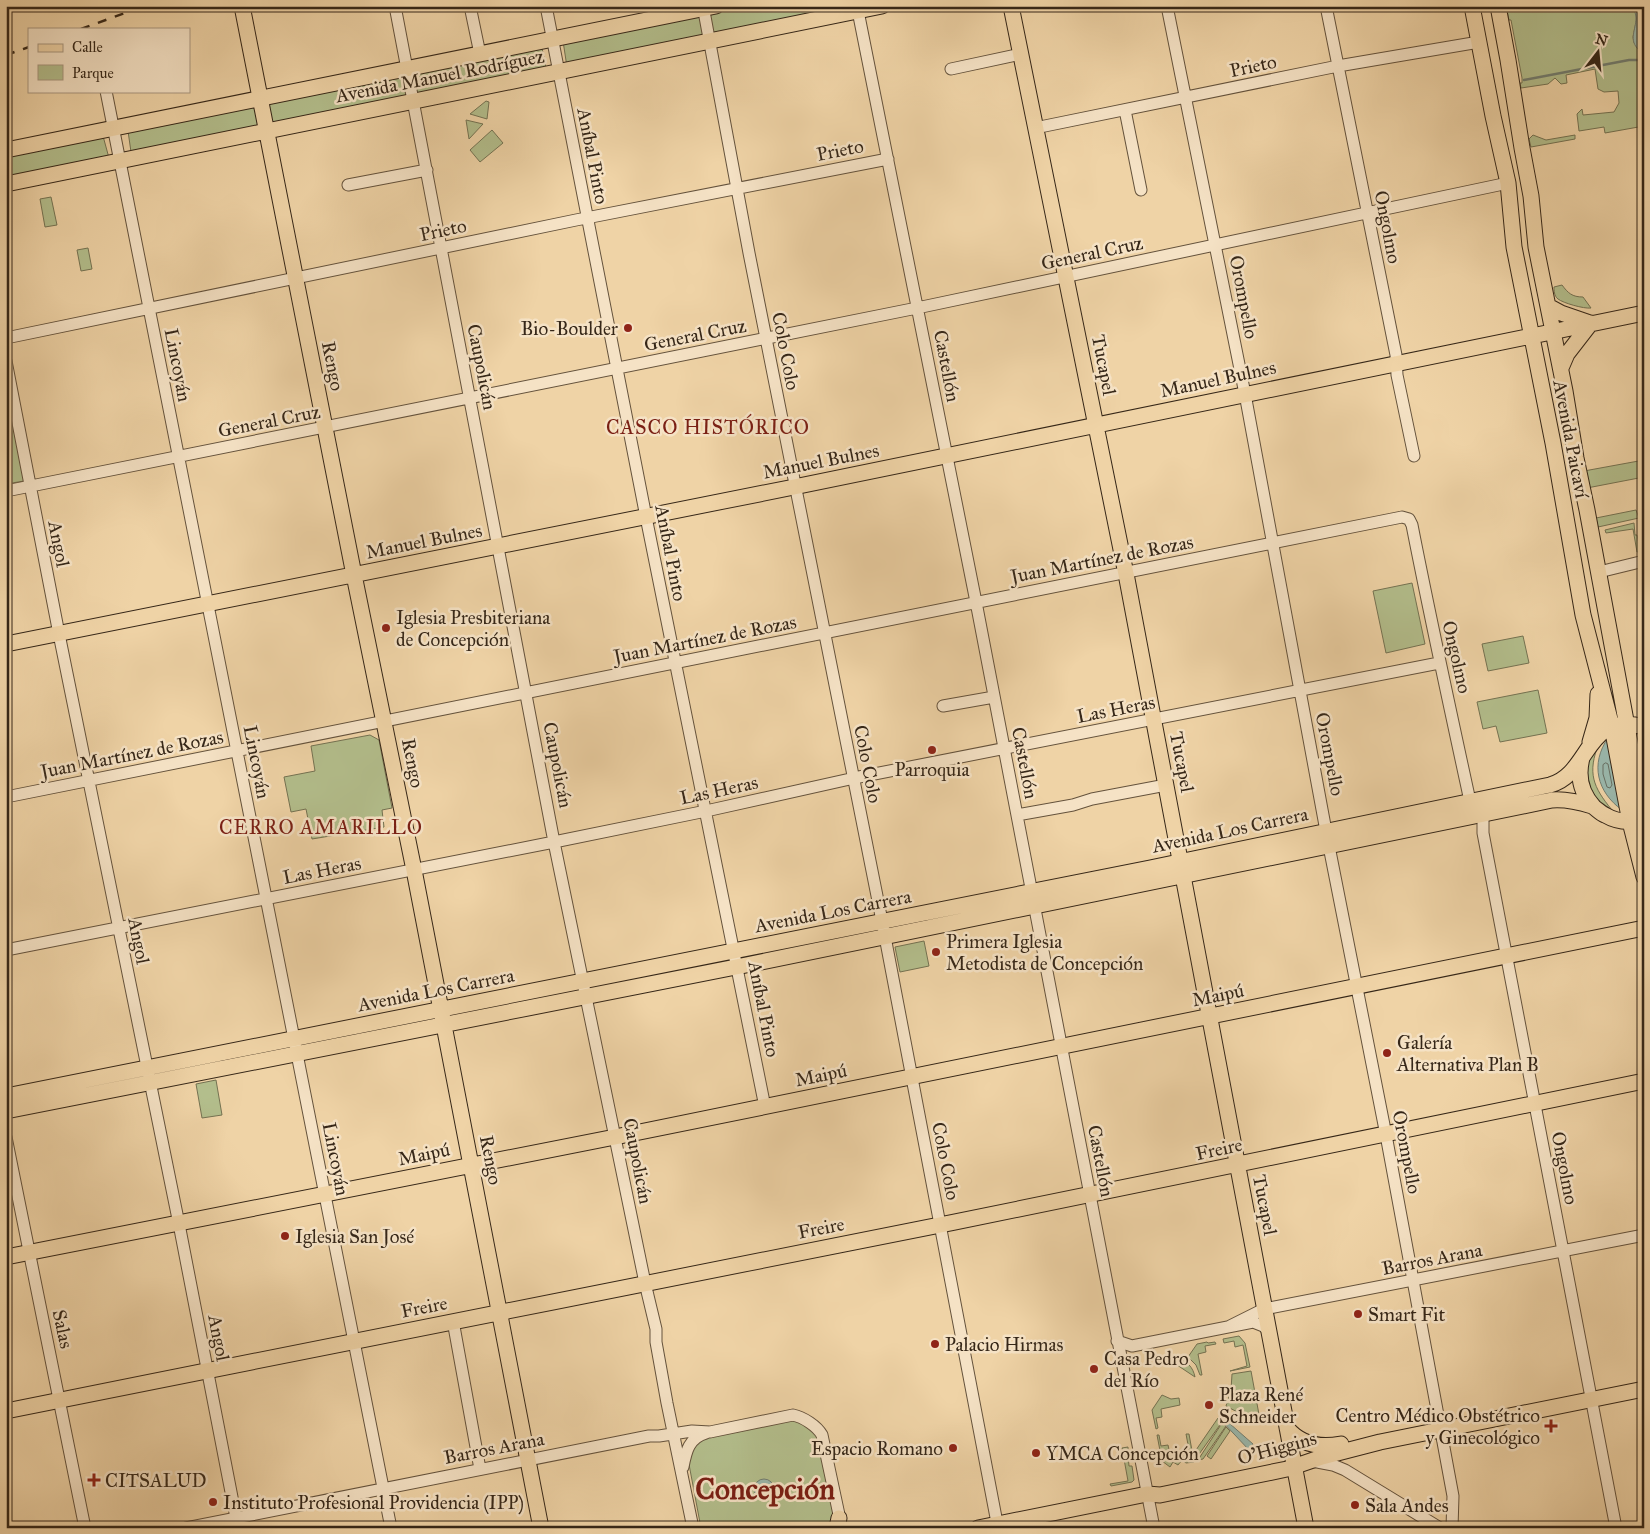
<svg xmlns="http://www.w3.org/2000/svg" width="1650" height="1534" font-family="'IM FELL Great Primer',serif">
	<style>
		.green { fill: #b3be8c; stroke: #747252 }
		.water { fill: #9ab7ab; stroke: #727d70 }
		.lines { fill: none; stroke-linecap: round; stroke-linejoin: round }
		.shore { stroke: #686f62; stroke-width: 1 }
		.stream { stroke: #727d70; stroke-width: 2.5 }
		.minor-casing { stroke: #64523c; stroke-width: 13 }
		.major-casing { stroke: #362718; stroke-width: 17 }
		.minor { stroke: #f5e2c5; stroke-width: 11 }
		.major { stroke: #efd3a6; stroke-width: 15 }
		.rail { stroke: #362718; stroke-width: 2.5; stroke-dasharray: 9 9; stroke-linecap: butt }
		.poi-dot { fill: #8f2418; stroke: #f5e2c5; stroke-width: 2 }
		.labels { text-anchor: middle; dominant-baseline: central; stroke-width: 5; stroke-linejoin: round; paint-order: stroke }
		.street-label { font-size: 19px; fill: #362718; stroke: #f5e2c5 }
		.poi-label { font-size: 19px; fill: #362718; stroke: #f5e2c5; text-anchor: start }
		.neighbourhood-label { font-size: 20px; letter-spacing: 1px; fill: #7a1f14; stroke: #f5e2c5 }
		.town-label { font-size: 29px; font-weight: bold; fill: #7a1f14; stroke: #f5e2c5 }
	</style>
	<rect width="100%" height="100%" fill="#efd3a6"/>
	<filter id="stains"><feTurbulence type="fractalNoise" baseFrequency=".004" numOctaves="4"/><feColorMatrix values="0 0 0 0 .2 0 0 0 0 .09 0 0 0 0 .02 0 0 0 .5 -.17"/></filter>
	<radialGradient id="worn" r=".72"><stop offset=".6" stop-color="#630" stop-opacity="0"/><stop offset="1" stop-color="#630" stop-opacity=".3"/></radialGradient>
	<path class="green" d="M 738,6 L 847,6 L 567,67 L 563,41 Z
		M 1506,6 L 1633,6 L 1637,17 L 1633,37 L 1634,43 L 1642,49 L 1644,47 L 1644,73 L 1640,92 L 1642,96 L 1644,96 L 1644,126 L 1605,133 L 1604,127 L 1579,131 L 1577,114 L 1582,109 L 1583,115 L 1614,112 L 1619,103 L 1618,91 L 1604,92 L 1598,89 L 1595,69 L 1566,75 L 1567,83 L 1561,84 L 1555,78 L 1548,84 L 1521,88 L 1520,83 L 1522,83 L 1522,78 L 1511,20 L 1509,20 Z
		M 542,48 L 547,73 L 131,152 L 128,131 Z
		M 486,101 L 489,102 L 487,119 L 470,114 Z
		M 466,120 L 483,124 L 469,139 Z
		M 492,130 L 503,143 L 480,162 L 470,150 Z
		M 1533,135 L 1546,140 L 1575,135 L 1575,139 L 1531,147 L 1529,139 Z
		M 103,136 L 109,158 L 6,178 L 6,155 Z
		M 51,197 L 57,225 L 45,227 L 40,199 Z
		M 88,248 L 92,269 L 81,271 L 77,250 Z
		M 1562,285 C 1568,293 1572,297 1583,297 L 1591,308 C 1584,309 1563,303 1558,299 C 1554,296 1554,290 1554,287 Z
		M 6,392 L 24,481 L 6,484 Z
		M 1644,460 L 1644,477 L 1587,488 L 1584,471 Z
		M 1636,510 L 1639,518 L 1598,527 L 1596,518 Z
		M 1634,523 L 1635,535 L 1637,535 L 1640,548 L 1644,548 L 1644,550 L 1637,552 L 1633,529 L 1606,533 L 1605,530 Z
		M 1412,583 L 1425,644 L 1386,653 L 1373,591 Z
		M 1523,636 L 1529,663 L 1488,671 L 1482,644 Z
		M 1538,690 L 1547,733 L 1500,742 L 1496,726 L 1483,729 L 1477,702 Z
		M 370,735 L 379,740 L 392,808 L 382,810 L 384,827 L 312,839 L 306,809 L 291,812 L 284,777 L 315,771 L 311,746 Z
		M 1599,743 C 1587,773 1593,787 1612,810 L 1595,798 L 1588,788 L 1586,763 Z
		M 924,941 L 929,966 L 900,972 L 895,947 Z
		M 216,1080 L 222,1115 L 202,1118 L 196,1084 Z
		M 1239,1336 L 1245,1343 L 1250,1367 L 1230,1371 L 1247,1366 L 1243,1345 L 1235,1347 L 1234,1341 L 1224,1343 L 1223,1339 Z
		M 1207,1342 L 1208,1343 L 1215,1342 L 1216,1344 L 1205,1346 L 1206,1352 L 1198,1354 L 1202,1375 L 1200,1375 L 1196,1365 L 1188,1357 L 1197,1344 Z
		M 1177,1358 C 1187,1361 1193,1367 1195,1377 L 1168,1359 Z
		M 1251,1371 L 1260,1420 L 1258,1423 L 1226,1406 L 1231,1390 L 1232,1374 Z
		M 1162,1395 L 1171,1399 L 1179,1398 L 1180,1405 L 1161,1409 L 1162,1417 L 1156,1418 L 1158,1428 L 1156,1429 L 1152,1410 Z
		M 793,1418 L 816,1432 L 835,1513 L 835,1528 L 701,1528 L 688,1459 L 698,1439 Z
		M 1218,1418 L 1222,1422 L 1197,1457 L 1196,1450 Z
		M 1222,1423 L 1226,1426 L 1203,1459 L 1198,1460 Z
		M 1226,1427 L 1230,1431 L 1211,1459 L 1207,1456 Z
		M 1186,1434 L 1189,1434 L 1194,1462 L 1186,1463 L 1182,1460 L 1178,1465 L 1173,1462 L 1170,1467 L 1162,1461 L 1157,1435 L 1159,1435 L 1161,1446 L 1168,1445 L 1170,1454 L 1189,1450 Z
		M 1128,1447 L 1128,1450 L 1125,1451 L 1126,1455 L 1128,1455 L 1129,1466 L 1132,1466 L 1134,1480 L 1132,1482 L 1111,1486 L 1110,1484 L 1128,1481 L 1122,1448 Z"/>
	<path class="water" d="M 1633,6 L 1644,6 L 1644,47 L 1639,50 C 1628,40 1636,30 1636,18 C 1636,14 1634,10 1633,6 Z
		M 1608,738 L 1622,810 C 1597,792 1590,764 1608,738 Z
		M 1221,1416 L 1253,1444 L 1249,1450 L 1219,1418 Z
		M754 1489a10 10 0 1 1 20 0a10 10 0 1 1-20 0Z"/>
	<g class="lines">
		<path class="shore" d="M 1606,763 L 1608,764 L 1612,785 L 1610,788 L 1607,787 L 1603,774 L 1603,765 Z"/>
		<path class="stream" d="M 1524,80 L 1629,60 L 1644,60"/>
		<g class="minor-casing">
			<path id="minor" d="M 395,6 L 554,842 L 645,1283 L 656,1329 L 656,1342 L 667,1403 L 693,1528
				M 470,6 L 480,54
				M 546,6 L 646,517 L 765,1107
				M 703,6 L 749,253 L 882,921 L 998,1528
				M 857,6 L 976,602 L 1154,1528
				M 1167,6 L 1245,394 L 1326,831 L 1386,1135 L 1453,1496 L 1452,1528
				M 1326,6 L 1396,355 L 1397,375 L 1414,456
				M 951,69 L 1021,54
				M 106,91 L 391,1528
				M 1125,110 L 1141,190
				M 1035,128 L 1338,66 L 1479,42
				M 348,185 L 427,170
				M 6,338 L 576,220 L 888,159
				M 6,361 L 59,634 L 179,1224 L 238,1528
				M 6,491 L 917,308 L 1508,183
				M 1599,572 L 1644,561
				M 943,706 L 994,697
				M 6,797 L 1402,517 L 1409,519 L 1412,525 C 1430,617 1450,709 1470,801
				M 1017,815 L 1073,805 L 1092,799 L 1166,785
				M 1483,815 L 1483,833 L 1616,1528
				M 6,950 L 554,842 L 706,811 L 859,777 L 1439,663
				M 6,1137 L 85,1528
				M 453,1321 L 480,1469
				M 1230,1326 L 1264,1309 L 1644,1235
				M 1117,1341 L 1132,1346 L 1253,1322 L 1263,1326 L 1268,1330
				M 1312,1461 L 1333,1465 L 1345,1470 L 1440,1528
				M 683,1467 C 686,1451 689,1438 706,1433
				M 186,1528 L 649,1436 L 659,1436 L 692,1431 L 710,1432 L 793,1415 C 803,1417 817,1426 822,1435 L 841,1524"/>
		</g>
		<g class="major-casing">
			<path id="major" d="M 242,6 L 354,575 L 414,870 L 541,1528
				M 1011,6 L 1127,579 L 1306,1528
				M 1472,6 L 1493,116 L 1508,183 L 1514,247 L 1553,443 L 1583,615 L 1612,727 L 1630,822 L 1644,877
				M 1498,6 L 1508,60 L 1522,148 L 1531,196 L 1536,247 L 1565,391 L 1576,458 L 1587,510 L 1644,818
				M 6,150 L 716,6
				M 6,184 L 882,6
				M 1548,306 L 1561,313 L 1590,323
				M 1561,368 L 1567,354 L 1591,323
				M 6,644 L 789,488 L 1644,313
				M 1590,742 L 1597,718 L 1598,694
				M 1582,758 C 1577,777 1581,793 1594,807
				M 6,1096 L 1150,868 L 1550,785 C 1591,774 1585,710 1644,727
				M 6,1111 L 746,965 L 1552,800 C 1565,799 1579,802 1592,806 C 1596,808 1600,813 1605,815 C 1617,822 1631,823 1644,819
				M 6,1257 L 615,1137 L 1644,928
				M 6,1411 C 552,1301 1099,1196 1644,1081
				M 1287,1428 C 1301,1445 1321,1448 1341,1444
				M 837,1528 L 839,1518
				M 978,1528 L 1147,1494 L 1160,1495 L 1287,1469 L 1322,1457 L 1380,1442 L 1644,1389"/>
		</g>
		<use href="#minor" class="minor"/>
		<use href="#major" class="major"/>
		<path class="rail" d="M 81,29 L 144,6
			M 6,55 L 29,47"/>
	</g>
	<g class="poi-dot">
		<circle cx="628" cy="328" r="5"/>
		<circle cx="386" cy="628" r="5"/>
		<circle cx="932" cy="750" r="5"/>
		<circle cx="936" cy="952" r="5"/>
		<circle cx="1387" cy="1053" r="5"/>
		<circle cx="285" cy="1236" r="5"/>
		<circle cx="1358" cy="1314" r="5"/>
		<circle cx="935" cy="1344" r="5"/>
		<circle cx="1094" cy="1369" r="5"/>
		<circle cx="1209" cy="1405" r="5"/>
		<path d="M1548.5 1418.5h5v5h5v5h-5v5h-5v-5h-5v-5h5z"/>
		<circle cx="953" cy="1448" r="5"/>
		<circle cx="1036" cy="1453" r="5"/>
		<path d="M91.5 1472.5h5v5h5v5h-5v5h-5v-5h-5v-5h5z"/>
		<circle cx="213" cy="1502" r="5"/>
		<circle cx="1355" cy="1505" r="5"/>
	</g>
	<g class="labels">
		<g class="street-label">
			<text transform="translate(1253 66) rotate(-12)">Prieto</text>
			<text transform="translate(440 76) rotate(-11)">Avenida Manuel Rodríguez</text>
			<text transform="translate(840 150) rotate(-11)">Prieto</text>
			<text transform="translate(593 156) rotate(79)">Aníbal Pinto</text>
			<text transform="translate(1388 227) rotate(79)">Ongolmo</text>
			<text transform="translate(443 230) rotate(-12)">Prieto</text>
			<text transform="translate(1092 253) rotate(-12)">General Cruz</text>
			<text transform="translate(1244 297) rotate(79)">Orompello</text>
			<text transform="translate(695 335) rotate(-11)">General Cruz</text>
			<text transform="translate(786 351) rotate(79)">Colo Colo</text>
			<text transform="translate(178 365) rotate(79)">Lincoyán</text>
			<text transform="translate(1104 365) rotate(79)">Tucapel</text>
			<text transform="translate(333 366) rotate(79)">Rengo</text>
			<text transform="translate(947 366) rotate(79)">Castellón</text>
			<text transform="translate(482 367) rotate(79)">Caupolicán</text>
			<text transform="translate(1218 379) rotate(-12)">Manuel Bulnes</text>
			<text transform="translate(269 421) rotate(-11)">General Cruz</text>
			<text transform="translate(1571 439) rotate(79)">Avenida Paicaví</text>
			<text transform="translate(821 461) rotate(-11)">Manuel Bulnes</text>
			<text transform="translate(424 541) rotate(-11)">Manuel Bulnes</text>
			<text transform="translate(59 544) rotate(79)">Angol</text>
			<text transform="translate(671 553) rotate(79)">Aníbal Pinto</text>
			<text transform="translate(1102 559) rotate(-11)">Juan Martínez de Rozas</text>
			<text transform="translate(705 639) rotate(-11)">Juan Martínez de Rozas</text>
			<text transform="translate(1457 657) rotate(77)">Ongolmo</text>
			<text transform="translate(1116 709) rotate(-11)">Las Heras</text>
			<text transform="translate(132 754) rotate(-11)">Juan Martínez de Rozas</text>
			<text transform="translate(1330 754) rotate(79)">Orompello</text>
			<text transform="translate(257 762) rotate(79)">Lincoyán</text>
			<text transform="translate(1182 762) rotate(79)">Tucapel</text>
			<text transform="translate(413 763) rotate(79)">Rengo</text>
			<text transform="translate(1025 763) rotate(79)">Castellón</text>
			<text transform="translate(868 764) rotate(79)">Colo Colo</text>
			<text transform="translate(558 765) rotate(79)">Caupolicán</text>
			<text transform="translate(719 790) rotate(-12)">Las Heras</text>
			<text transform="translate(1230 830) rotate(-12)">Avenida Los Carrera</text>
			<text transform="translate(322 870) rotate(-11)">Las Heras</text>
			<text transform="translate(833 911) rotate(-11)">Avenida Los Carrera</text>
			<text transform="translate(139 941) rotate(79)">Angol</text>
			<text transform="translate(436 990) rotate(-11)">Avenida Los Carrera</text>
			<text transform="translate(1218 995) rotate(-11)">Maipú</text>
			<text transform="translate(764 1009) rotate(79)">Aníbal Pinto</text>
			<text transform="translate(821 1075) rotate(-11)">Maipú</text>
			<text transform="translate(1219 1149) rotate(-12)">Freire</text>
			<text transform="translate(1407 1152) rotate(79)">Orompello</text>
			<text transform="translate(424 1154) rotate(-11)">Maipú</text>
			<text transform="translate(336 1159) rotate(79)">Lincoyán</text>
			<text transform="translate(491 1160) rotate(79)">Rengo</text>
			<text transform="translate(638 1161) rotate(79)">Caupolicán</text>
			<text transform="translate(946 1161) rotate(79)">Colo Colo</text>
			<text transform="translate(1101 1161) rotate(79)">Castellón</text>
			<text transform="translate(1565 1168) rotate(79)">Ongolmo</text>
			<text transform="translate(1265 1205) rotate(79)">Tucapel</text>
			<text transform="translate(821 1228) rotate(-11)">Freire</text>
			<text transform="translate(1432 1259) rotate(-11)">Barros Arana</text>
			<text transform="translate(424 1307) rotate(-11)">Freire</text>
			<text transform="translate(63 1329) rotate(78)">Salas</text>
			<text transform="translate(219 1338) rotate(79)">Angol</text>
			<text transform="translate(494 1448) rotate(-11)">Barros Arana</text>
			<text transform="translate(1277 1448) rotate(-15)">O'Higgins</text>
		</g>
		<g class="poi-label">
			<text x="618" y="328" text-anchor="end">Bio-Boulder</text>
			<text x="396" y="617">Iglesia Presbiteriana<tspan x="396" dy="22">de Concepción</tspan></text>
			<text x="932" y="769" text-anchor="middle">Parroquia</text>
			<text x="946" y="941">Primera Iglesia<tspan x="946" dy="22">Metodista de Concepción</tspan></text>
			<text x="1397" y="1042">Galería<tspan x="1397" dy="22">Alternativa Plan B</tspan></text>
			<text x="295" y="1236">Iglesia San José</text>
			<text x="1368" y="1314">Smart Fit</text>
			<text x="945" y="1344">Palacio Hirmas</text>
			<text x="1104" y="1358">Casa Pedro<tspan x="1104" dy="22">del Río</tspan></text>
			<text x="1219" y="1394">Plaza René<tspan x="1219" dy="22">Schneider</tspan></text>
			<text x="1540" y="1415" text-anchor="end">Centro Médico Obstétrico<tspan x="1540" dy="22">y Ginecológico</tspan></text>
			<text x="943" y="1448" text-anchor="end">Espacio Romano</text>
			<text x="1046" y="1453">YMCA Concepción</text>
			<text x="105" y="1480">CITSALUD</text>
			<text x="223" y="1502">Instituto Profesional Providencia (IPP)</text>
			<text x="1365" y="1505">Sala Andes</text>
		</g>
		<g class="neighbourhood-label">
			<text x="708" y="427">CASCO HISTÓRICO</text>
			<text x="321" y="827">CERRO AMARILLO</text>
		</g>
		<g class="town-label">
			<text x="765" y="1489">Concepción</text>
		</g>
	</g>
	<rect width="1650" height="1534" fill="none" stroke="#efd3a6" stroke-width="25"/>
	<rect x="8" y="8" width="1635" height="1519" fill="none" stroke="#362718" stroke-width="2.5"/>
	<rect x="12" y="12" width="1625" height="1509" fill="none" stroke="#362718"/>
	<rect x="28" y="28" width="162" height="65" fill="#f5e2c5" stroke="#a99780"/>
	<rect x="38" y="44" width="25" height="8" fill="#efd3a6" stroke="#a99780"/>
	<text x="72" y="52" font-size="15" fill="#362718">Calle</text>
	<rect x="38" y="65" width="25" height="15" fill="#b3be8c" stroke="#a99780"/>
	<text x="72" y="78" font-size="15" fill="#362718">Parque</text>
	<g transform="translate(1598 52) rotate(16)" stroke="#f5e2c5" stroke-width="4" paint-order="stroke">
	<path d="M0-4L9 19L0 12L-9 19Z" fill="#362718"/>
	<text y="-8" font-size="14" font-weight="bold" text-anchor="middle" fill="#362718">N</text>
	</g>
	<rect width="100%" height="100%" filter="url(#stains)"/>
	<rect width="100%" height="100%" fill="url(#worn)"/>
</svg>
